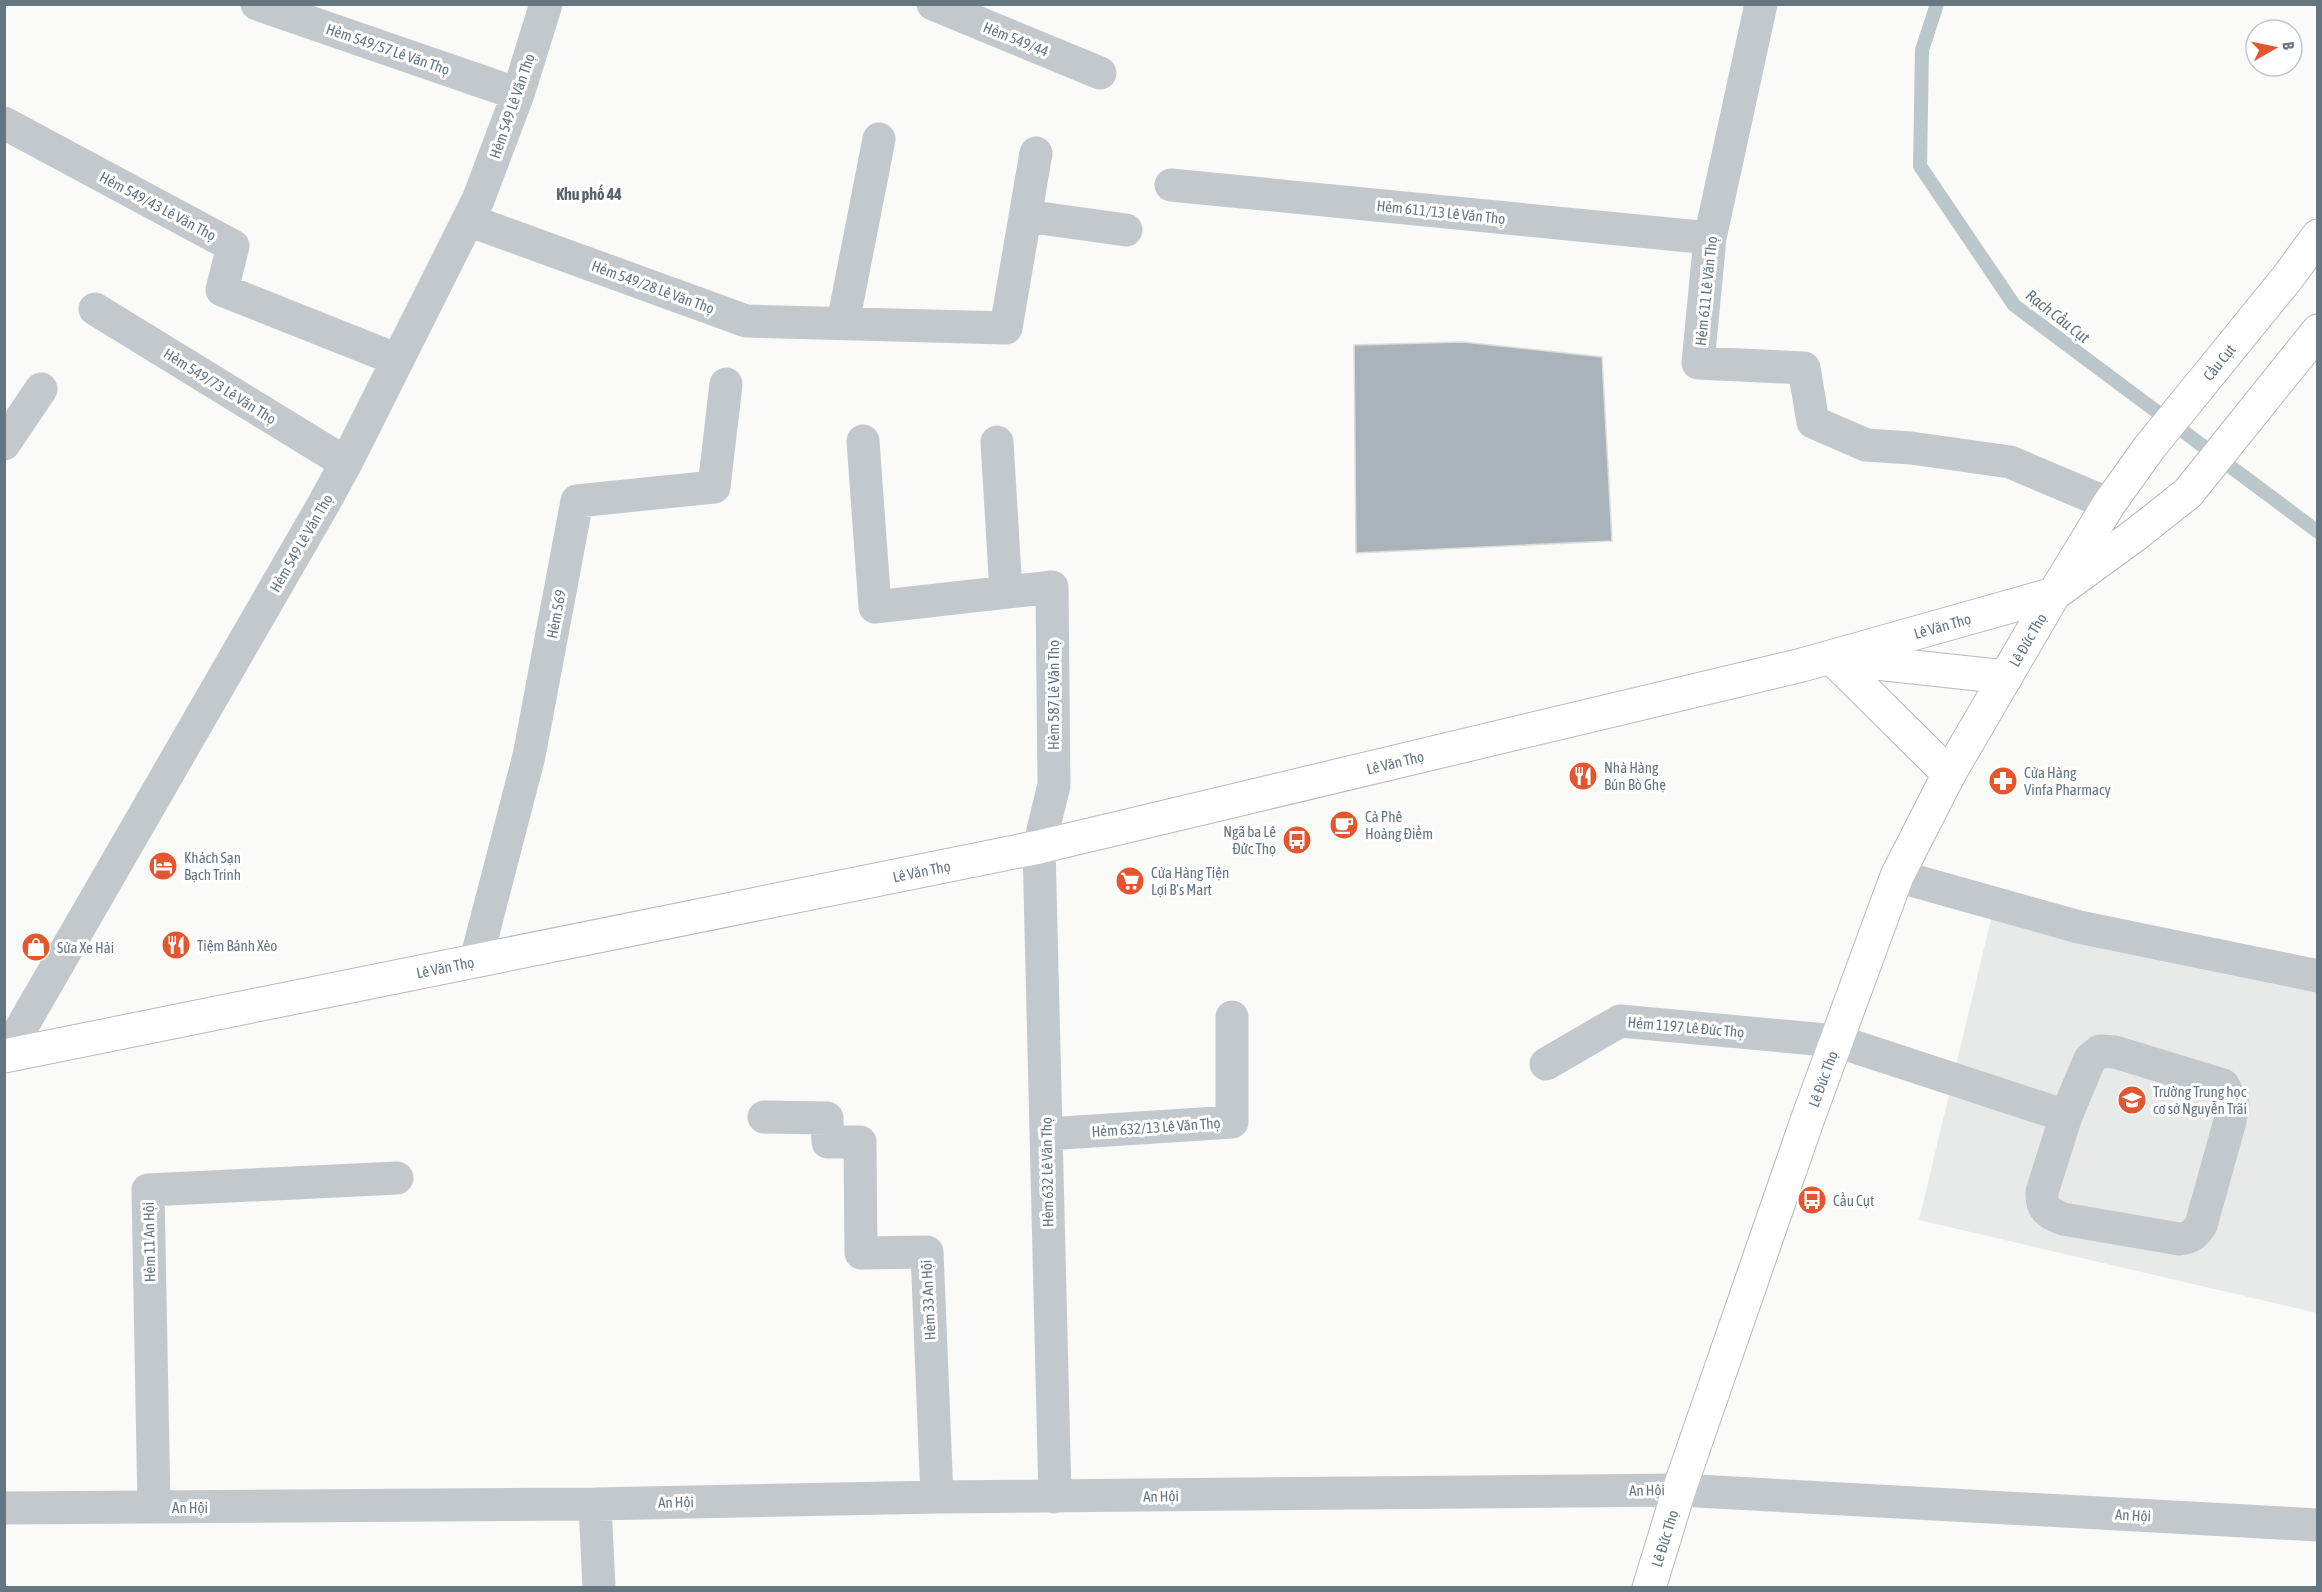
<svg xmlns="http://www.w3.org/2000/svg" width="2322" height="1592" font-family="'Asap Condensed',sans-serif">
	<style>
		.built { fill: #e8e9e9 }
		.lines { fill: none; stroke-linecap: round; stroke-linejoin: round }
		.stream { stroke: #bbc7cb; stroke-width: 14 }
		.building { fill: #aab3b9; stroke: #dcdcda; stroke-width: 1.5 }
		.major-casing { stroke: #b5babe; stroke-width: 35 }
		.minor { stroke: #c3c8cc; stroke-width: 33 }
		.major { stroke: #fff; stroke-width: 33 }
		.labels { text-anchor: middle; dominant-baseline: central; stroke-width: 6; stroke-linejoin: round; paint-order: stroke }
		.street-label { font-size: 15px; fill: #657683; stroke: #fff }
		.poi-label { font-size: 15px; fill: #657683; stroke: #fff; text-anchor: start }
		.neighbourhood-label { font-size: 16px; font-weight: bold; fill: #57646e; stroke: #fff }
		.water-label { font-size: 16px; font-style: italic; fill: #60757c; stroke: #fff }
	</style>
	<rect width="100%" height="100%" fill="#fafaf8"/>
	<path class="built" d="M 1991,919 L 2317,980 L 2317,1313 L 1919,1220 Z"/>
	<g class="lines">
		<path class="stream" d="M 1937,4 L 1922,50 L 1920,166 L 2014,305 L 2318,532"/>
	</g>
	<path class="building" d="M 1463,342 L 1602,357 L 1612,541 L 1356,553 L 1354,345 Z"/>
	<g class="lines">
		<g class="major-casing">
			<g id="major">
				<path d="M 1832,658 L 1949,774"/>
				<path d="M 1848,660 L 2006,677"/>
				<path id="s1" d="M 4,1056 L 1039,847 L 1802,665 L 2054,594 L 2135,535 L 2188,493 L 2318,331"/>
				<path id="s2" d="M 1649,1588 L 1679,1490 L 1808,1118 L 1897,876 L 1949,774 L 2054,594 L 2109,504 L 2149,448 L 2288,277 L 2318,236"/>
			</g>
		</g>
		<path class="minor" d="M 257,4 L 518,94
			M 933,4 L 1100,73
			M 1761,4 L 1710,238 L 1698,363 L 1804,368 L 1813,422 L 1866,445 L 1911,448 L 2010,462 L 2109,504
			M 4,123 L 233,246 L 222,290 L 398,360
			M 1171,185 L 1710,238
			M 1026,216 L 1126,230
			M 468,220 L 746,321 L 1006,328 L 1036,153
			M 95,309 L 346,463
			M 843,323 L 879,139
			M 863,441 L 875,607 L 1052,587 L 1054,785 L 1039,847 L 1055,1497
			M 997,442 L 1006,592
			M 4,444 L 41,389
			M 1897,876 L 2079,927 L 2318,976
			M 476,960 L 529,756 L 577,501 L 714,487 L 726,384
			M 5,1056 L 323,505 L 346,463 L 478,200 L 518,94 L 546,4
			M 1546,1064 L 1620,1021 L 1837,1041 L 2066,1116 L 2042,1192 C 2041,1209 2048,1213 2063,1219 L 2179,1239 C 2191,1238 2195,1234 2201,1225 L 2230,1121 L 2233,1103 L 2223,1085 L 2115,1052 L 2100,1051 L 2090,1059 L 2066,1116
			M 764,1117 L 827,1118 L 828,1142 L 860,1142 L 861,1253 L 927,1252 L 937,1497
			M 1047,1134 L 1232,1122 L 1232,1017
			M 595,1504 L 599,1588
			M 154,1507 L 148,1190 L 397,1178
			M 4,1508 L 595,1504 L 937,1497 L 1679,1490 L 2318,1525"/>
		<use href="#major" class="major"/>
	</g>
	<defs>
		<g id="restaurant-disc" transform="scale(1.5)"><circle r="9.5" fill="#e4572e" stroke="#fff"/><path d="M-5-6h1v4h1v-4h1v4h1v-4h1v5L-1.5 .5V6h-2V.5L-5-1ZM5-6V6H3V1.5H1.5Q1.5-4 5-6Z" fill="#fff"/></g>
		<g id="pharmacy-disc" transform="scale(1.5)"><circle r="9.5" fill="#e4572e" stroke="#fff"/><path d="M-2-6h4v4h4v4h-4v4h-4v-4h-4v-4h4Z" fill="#fff"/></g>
		<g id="cafe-disc" transform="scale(1.5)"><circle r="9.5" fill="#e4572e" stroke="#fff"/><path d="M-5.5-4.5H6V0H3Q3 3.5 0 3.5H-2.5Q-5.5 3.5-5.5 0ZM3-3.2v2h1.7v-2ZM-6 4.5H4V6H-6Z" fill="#fff"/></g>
		<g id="bus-disc" transform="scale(1.5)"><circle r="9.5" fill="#e4572e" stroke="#fff"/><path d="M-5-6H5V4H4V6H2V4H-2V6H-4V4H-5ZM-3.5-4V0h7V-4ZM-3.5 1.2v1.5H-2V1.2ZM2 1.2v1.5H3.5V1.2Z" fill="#fff"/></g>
		<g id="hotel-disc" transform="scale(1.5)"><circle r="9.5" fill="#e4572e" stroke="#fff"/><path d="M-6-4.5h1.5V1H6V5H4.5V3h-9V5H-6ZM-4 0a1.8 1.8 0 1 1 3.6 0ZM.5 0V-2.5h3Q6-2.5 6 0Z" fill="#fff"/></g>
		<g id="supermarket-disc" transform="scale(1.5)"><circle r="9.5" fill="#e4572e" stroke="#fff"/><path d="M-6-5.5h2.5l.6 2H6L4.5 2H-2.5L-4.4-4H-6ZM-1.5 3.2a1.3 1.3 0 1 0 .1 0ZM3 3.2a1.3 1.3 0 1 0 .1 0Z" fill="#fff"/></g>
		<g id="shop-disc" transform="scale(1.5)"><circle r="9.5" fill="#e4572e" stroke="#fff"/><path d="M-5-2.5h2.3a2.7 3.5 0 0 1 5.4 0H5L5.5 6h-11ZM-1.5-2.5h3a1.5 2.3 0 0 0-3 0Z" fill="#fff"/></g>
		<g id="school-disc" transform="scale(1.5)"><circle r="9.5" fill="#e4572e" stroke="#fff"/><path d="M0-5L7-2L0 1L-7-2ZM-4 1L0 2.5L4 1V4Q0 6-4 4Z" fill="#fff"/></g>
	</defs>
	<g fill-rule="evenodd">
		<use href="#restaurant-disc" x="1583" y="776"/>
		<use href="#pharmacy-disc" x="2003" y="781"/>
		<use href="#cafe-disc" x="1344" y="825"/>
		<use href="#bus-disc" x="1297" y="840"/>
		<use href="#hotel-disc" x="163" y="866"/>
		<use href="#supermarket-disc" x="1130" y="881"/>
		<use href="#restaurant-disc" x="176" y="945"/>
		<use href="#shop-disc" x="36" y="947"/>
		<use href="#school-disc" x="2132" y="1100"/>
		<use href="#bus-disc" x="1812" y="1200"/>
	</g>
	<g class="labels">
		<g class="street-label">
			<text transform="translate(1016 39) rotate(22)">Hẻm 549/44</text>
			<text transform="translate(388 49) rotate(19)">Hẻm 549/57 Lê Văn Thọ</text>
			<text transform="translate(512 106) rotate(-71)">Hẻm 549 Lê Văn Thọ</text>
			<text transform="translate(158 206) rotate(28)">Hẻm 549/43 Lê Văn Thọ</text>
			<text transform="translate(1441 212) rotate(6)">Hẻm 611/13 Lê Văn Thọ</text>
			<text transform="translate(653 287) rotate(20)">Hẻm 549/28 Lê Văn Thọ</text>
			<text transform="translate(1706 291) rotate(-84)">Hẻm 611 Lê Văn Thọ</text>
			<text stroke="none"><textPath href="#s2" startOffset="1362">Cầu Cụt</textPath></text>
			<text transform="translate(220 386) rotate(32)">Hẻm 549/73 Lê Văn Thọ</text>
			<text transform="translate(301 543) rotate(-60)">Hẻm 549 Lê Văn Thọ</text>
			<text transform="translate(556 614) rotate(-79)">Hẻm 569</text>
			<text stroke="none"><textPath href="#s1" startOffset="1986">Lê Văn Thọ</textPath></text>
			<text stroke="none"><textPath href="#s2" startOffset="1024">Lê Đức Thọ</textPath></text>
			<text transform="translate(1053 695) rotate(-90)">Hẻm 587 Lê Văn Thọ</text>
			<text stroke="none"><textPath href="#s1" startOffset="1422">Lê Văn Thọ</textPath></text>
			<text stroke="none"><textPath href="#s1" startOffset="936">Lê Văn Thọ</textPath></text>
			<text stroke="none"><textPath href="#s1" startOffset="450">Lê Văn Thọ</textPath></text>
			<text transform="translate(1686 1027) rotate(5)">Hẻm 1197 Lê Đức Thọ</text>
			<text stroke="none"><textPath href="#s2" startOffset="538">Lê Đức Thọ</textPath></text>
			<text transform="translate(1156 1127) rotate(-4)">Hẻm 632/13 Lê Văn Thọ</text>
			<text transform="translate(1047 1172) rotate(-91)">Hẻm 632 Lê Văn Thọ</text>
			<text transform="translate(149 1242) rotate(-91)">Hẻm 11 An Hội</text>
			<text transform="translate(928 1300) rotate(-93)">Hẻm 33 An Hội</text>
			<text transform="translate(1647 1490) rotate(-1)">An Hội</text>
			<text transform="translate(1161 1496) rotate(-1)">An Hội</text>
			<text transform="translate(676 1502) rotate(-1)">An Hội</text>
			<text x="190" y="1507">An Hội</text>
			<text transform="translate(2133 1515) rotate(3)">An Hội</text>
			<text stroke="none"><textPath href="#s2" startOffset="52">Lê Đức Thọ</textPath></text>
		</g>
		<g class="poi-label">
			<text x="1604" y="767">Nhà Hàng<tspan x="1604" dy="17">Bún Bò Ghẹ</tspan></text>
			<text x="2024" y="772">Cửa Hàng<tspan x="2024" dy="17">Vinfa Pharmacy</tspan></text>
			<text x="1365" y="816">Cà Phê<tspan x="1365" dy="17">Hoàng Điềm</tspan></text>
			<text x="1276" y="831" text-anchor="end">Ngã ba Lê<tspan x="1276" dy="17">Đức Thọ</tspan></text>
			<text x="184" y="857">Khách Sạn<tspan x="184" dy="17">Bạch Trinh</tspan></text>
			<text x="1151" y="872">Cửa Hàng Tiện<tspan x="1151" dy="17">Lợi B's Mart</tspan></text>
			<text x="197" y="945">Tiệm Bánh Xèo</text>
			<text x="57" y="947">Sửa Xe Hải</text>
			<text x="2153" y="1091">Trường Trung học<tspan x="2153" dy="17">cơ sở Nguyễn Trãi</tspan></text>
			<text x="1833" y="1200">Cầu Cụt</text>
		</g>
		<g class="neighbourhood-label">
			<text x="589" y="194">Khu phố 44</text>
		</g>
		<g class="water-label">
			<text transform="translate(2058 316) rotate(38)">Rạch Cầu Cụt</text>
		</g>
	</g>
	<rect width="2322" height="1592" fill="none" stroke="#657683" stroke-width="12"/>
	<g transform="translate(2274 48) rotate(81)"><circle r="28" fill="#ffffff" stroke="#c1c8cd" stroke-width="1.5"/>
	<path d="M0-4.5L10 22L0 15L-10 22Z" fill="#e4572e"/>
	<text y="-9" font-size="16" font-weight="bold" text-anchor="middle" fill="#657683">B</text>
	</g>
</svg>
